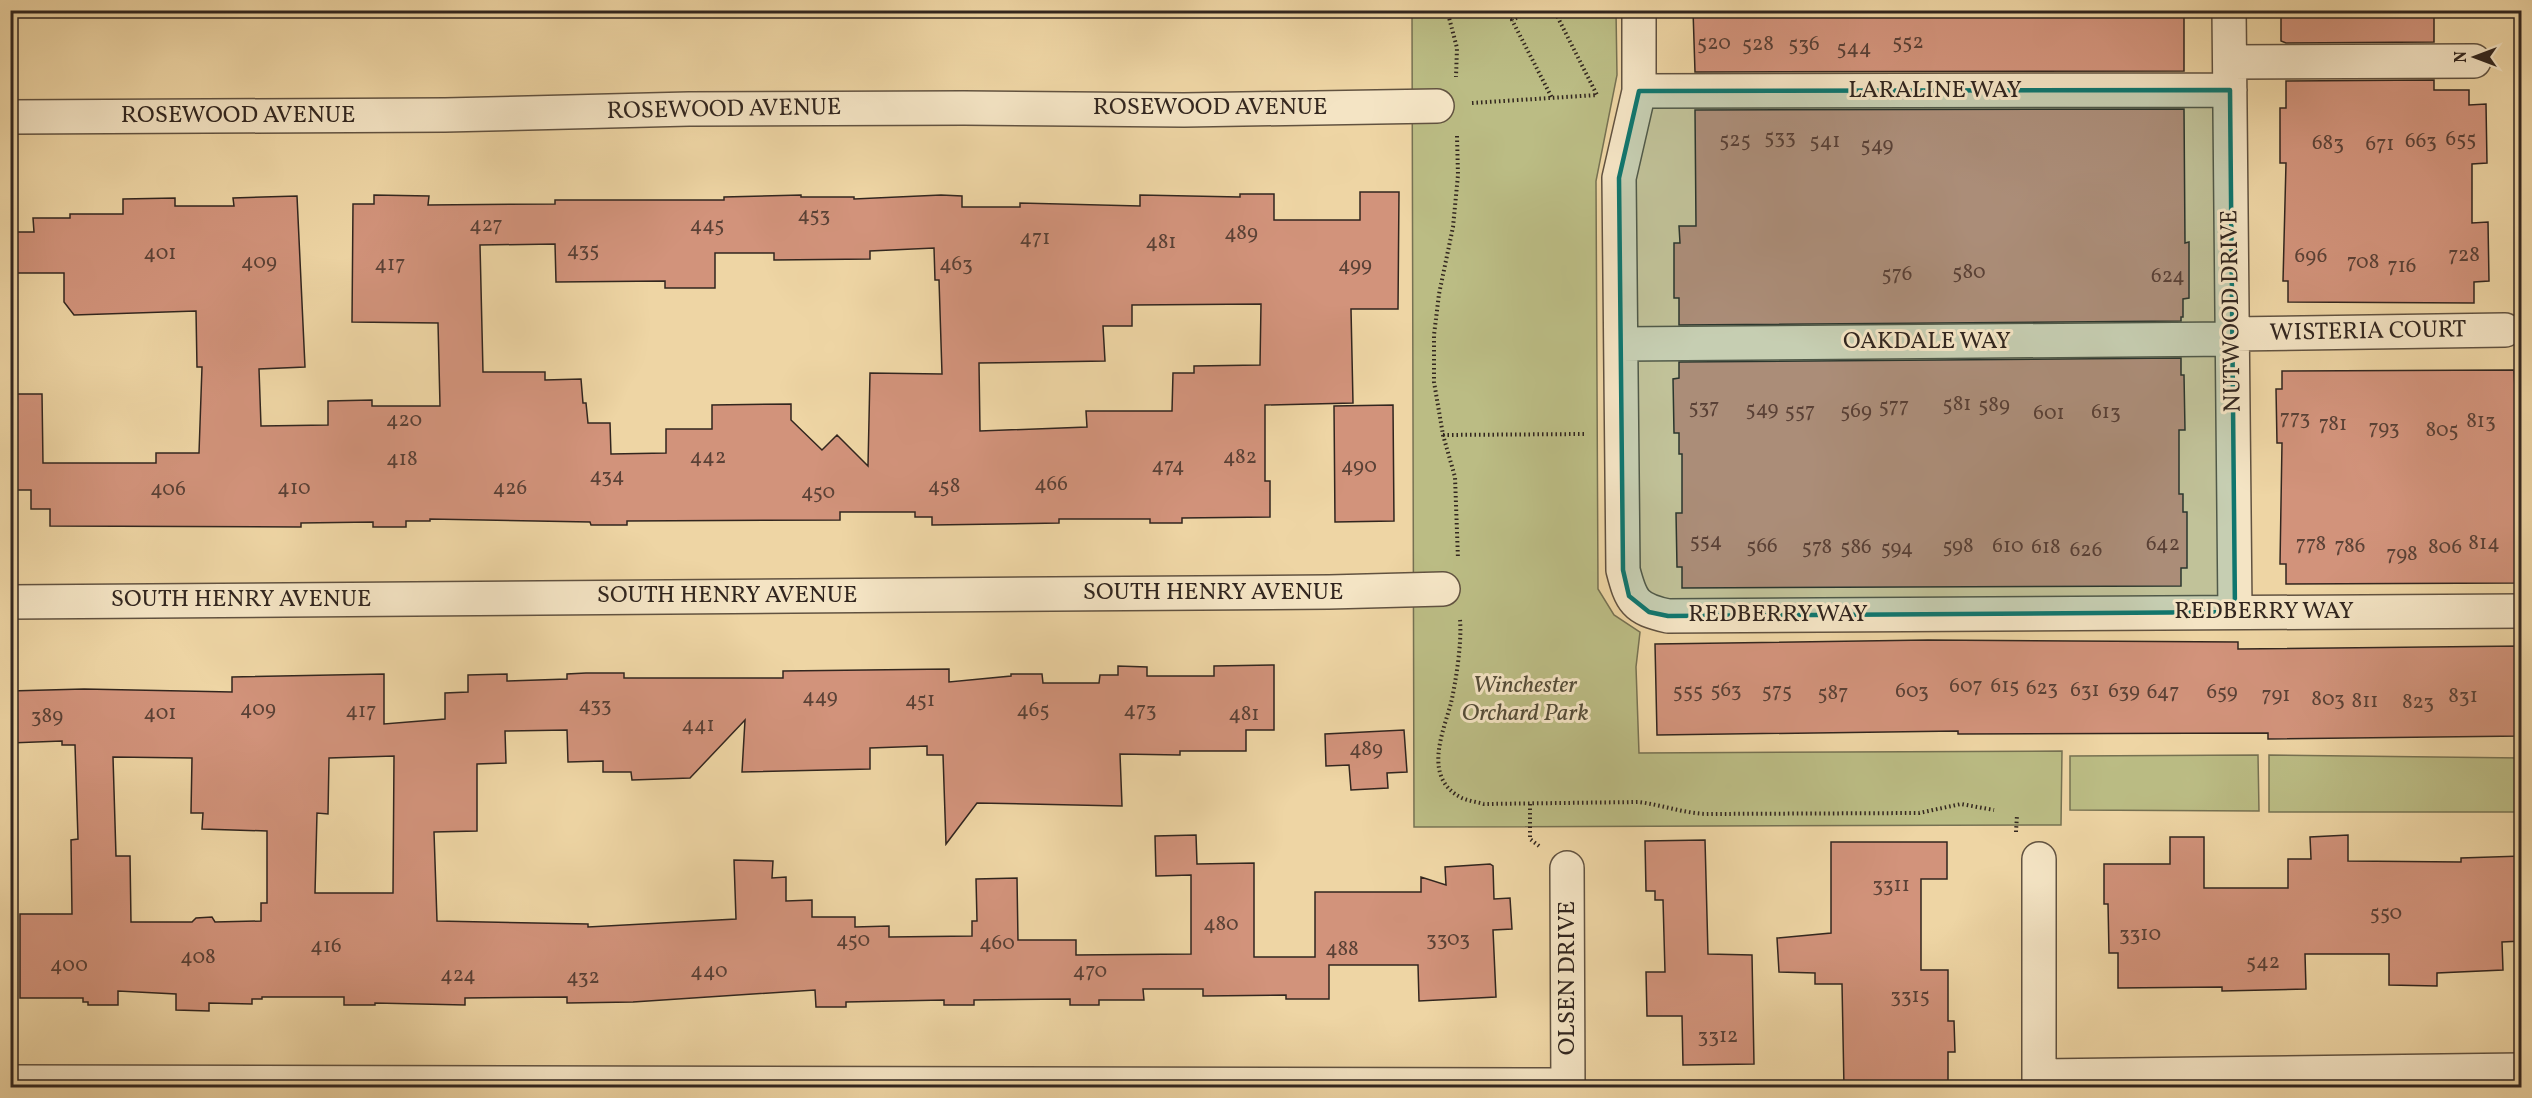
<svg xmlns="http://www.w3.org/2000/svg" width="2532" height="1098" font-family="Vollkorn,serif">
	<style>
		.green { fill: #bbbc84; stroke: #767152; stroke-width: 1.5 }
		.building { fill: #d2937b; stroke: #32261f; stroke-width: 1.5; fill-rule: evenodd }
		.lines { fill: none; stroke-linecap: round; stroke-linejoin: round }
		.street-casing { stroke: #615240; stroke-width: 36 }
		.path { stroke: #32261f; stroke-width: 4; stroke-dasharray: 1.5 3; stroke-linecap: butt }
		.street { stroke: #f4e4c4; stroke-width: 33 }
		.marked { fill: #0f766e; fill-opacity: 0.2; stroke: #0f766e; stroke-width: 4.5; stroke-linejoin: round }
		.labels { text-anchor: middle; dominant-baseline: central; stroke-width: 6; stroke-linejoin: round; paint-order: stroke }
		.number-label { font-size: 21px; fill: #5a4136 }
		.street-label { font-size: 24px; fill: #32261f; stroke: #f4e4c4 }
		.park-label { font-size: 24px; font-style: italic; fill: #544c38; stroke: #f4e4c4 }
	</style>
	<rect width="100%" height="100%" fill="#eed5a4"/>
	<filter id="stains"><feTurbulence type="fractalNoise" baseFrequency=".00333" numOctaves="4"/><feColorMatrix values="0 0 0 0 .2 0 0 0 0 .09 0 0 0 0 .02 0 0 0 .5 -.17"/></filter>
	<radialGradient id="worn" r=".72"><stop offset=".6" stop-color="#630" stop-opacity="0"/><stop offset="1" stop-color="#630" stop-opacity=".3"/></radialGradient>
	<path class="green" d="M 1412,11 L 1616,11 L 1617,75 L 1596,181 L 1598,589 L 1614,615 L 1640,632 L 1636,667 L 1639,753 L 2062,751 L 2061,825 L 1414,827 Z
		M 2258,755 L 2259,811 L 2070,810 L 2070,756 Z
		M 2269,755 L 2521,758 L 2521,812 L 2269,812 Z"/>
	<path class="building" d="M 1693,10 L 2184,10 L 2184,71 L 1695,72 Z
		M 2281,10 L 2434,10 L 2434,42 L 2286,43 L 2281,41 Z
		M 2434,80 L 2434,90 L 2469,90 L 2469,105 L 2486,104 L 2487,163 L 2472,164 L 2472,223 L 2488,222 L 2489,281 L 2474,282 L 2474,303 L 2288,302 L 2288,281 L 2283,281 L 2286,163 L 2280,163 L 2280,108 L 2286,108 L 2286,81 Z
		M 2184,109 L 2185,243 L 2189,242 L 2189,298 L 2183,299 L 2183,317 L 2181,317 L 2181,321 L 1679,325 L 1679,298 L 1674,298 L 1674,243 L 1680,243 L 1679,226 L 1696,226 L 1695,110 Z
		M 1360,192 L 1399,192 L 1398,309 L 1351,309 L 1353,403 L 1265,405 L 1265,481 L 1270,481 L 1270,517 L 1182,518 L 1182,523 L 1150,523 L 1150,519 L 1059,519 L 1059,523 L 932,525 L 932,517 L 915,517 L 915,512 L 840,512 L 840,520 L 627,521 L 627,525 L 591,525 L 590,522 L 430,519 L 430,521 L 406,521 L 406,527 L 373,527 L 373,522 L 301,523 L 301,527 L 50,526 L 50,509 L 31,509 L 31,490 L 14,490 L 13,394 L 42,394 L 43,463 L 156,463 L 156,453 L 199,453 L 202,367 L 197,367 L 196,311 L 74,315 L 64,302 L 64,273 L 16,273 L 15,232 L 34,232 L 33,218 L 70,218 L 70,214 L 123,214 L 123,199 L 175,198 L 175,206 L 234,206 L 233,198 L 297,196 L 305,367 L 259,369 L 261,426 L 328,425 L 328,401 L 372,400 L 372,406 L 440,406 L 438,323 L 352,322 L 353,204 L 374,204 L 374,195 L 429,196 L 428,205 L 555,204 L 555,200 L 724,200 L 724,197 L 801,195 L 801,197 L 854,197 L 854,199 L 941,195 L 962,196 L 962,207 L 1020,207 L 1020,203 L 1140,206 L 1140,195 L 1240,197 L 1240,194 L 1274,194 L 1274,220 L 1360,220 ZM 555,244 L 556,282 L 665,281 L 665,288 L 715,288 L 715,253 L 774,253 L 774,260 L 870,259 L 870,251 L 934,248 L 935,280 L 939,280 L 942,374 L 870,373 L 868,466 L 837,435 L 822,450 L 791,420 L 791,404 L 712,405 L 712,429 L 666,429 L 666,453 L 611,454 L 610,423 L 588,423 L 586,403 L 583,403 L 581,379 L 545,380 L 545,372 L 483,372 L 480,245 ZM 1261,304 L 1260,365 L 1194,366 L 1194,373 L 1173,373 L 1172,411 L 1086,411 L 1087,427 L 980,431 L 979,363 L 1105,361 L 1103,326 L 1132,326 L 1132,305 Z
		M 2181,358 L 2181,375 L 2184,375 L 2185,430 L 2179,430 L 2179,494 L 2183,494 L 2183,512 L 2187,512 L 2187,568 L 2181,568 L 2181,586 L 1682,588 L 1682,567 L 1677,567 L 1676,513 L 1682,513 L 1682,454 L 1679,454 L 1679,433 L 1674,433 L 1673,379 L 1679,378 L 1679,362 Z
		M 2514,370 L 2515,388 L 2518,388 L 2519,509 L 2522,509 L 2522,564 L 2516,564 L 2516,583 L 2286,584 L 2286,564 L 2280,564 L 2282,443 L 2277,443 L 2276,389 L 2282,389 L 2282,371 Z
		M 1393,405 L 1394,521 L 1335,522 L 1334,406 Z
		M 1928,640 L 2238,642 L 2238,649 L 2522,646 L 2522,736 L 2268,739 L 2268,733 L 1958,734 L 1958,731 L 1657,735 L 1655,644 Z
		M 1274,665 L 1274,730 L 1246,730 L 1246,751 L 1180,751 L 1180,755 L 1120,754 L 1122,806 L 977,803 L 946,844 L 943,755 L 927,755 L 927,746 L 870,748 L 870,769 L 742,772 L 745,720 L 690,778 L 632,780 L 631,772 L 603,772 L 603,761 L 568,762 L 567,730 L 505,731 L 506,763 L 477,764 L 477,831 L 434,832 L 437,921 L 588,924 L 588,927 L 736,919 L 734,860 L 773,861 L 772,878 L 786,877 L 786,901 L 812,900 L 812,917 L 855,917 L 855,927 L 889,926 L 889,937 L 972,936 L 972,921 L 977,921 L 976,879 L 1017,878 L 1018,940 L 1076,940 L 1076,955 L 1191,954 L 1191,875 L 1156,876 L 1155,836 L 1196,835 L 1197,864 L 1254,863 L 1254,957 L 1315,957 L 1315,892 L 1421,892 L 1421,877 L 1446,885 L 1445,867 L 1490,864 L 1493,866 L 1494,899 L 1510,898 L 1512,929 L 1493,930 L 1496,997 L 1419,1001 L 1418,965 L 1329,965 L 1329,999 L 1286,999 L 1286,995 L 1203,996 L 1203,989 L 1143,989 L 1144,1000 L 1099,1000 L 1099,1005 L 1070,1005 L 1070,999 L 974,1000 L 974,1005 L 944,1005 L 944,1000 L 846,1002 L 846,1007 L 816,1007 L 815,990 L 633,1002 L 567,1003 L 567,997 L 465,998 L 465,1005 L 375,1003 L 375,1005 L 344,1005 L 344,997 L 262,997 L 262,999 L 252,999 L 252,1004 L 209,1003 L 209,1011 L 176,1010 L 176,994 L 118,991 L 118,1005 L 88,1005 L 88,1002 L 83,1002 L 83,998 L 20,998 L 20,914 L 72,914 L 71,840 L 78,839 L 75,745 L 62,745 L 62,741 L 10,743 L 10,691 L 84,689 L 232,692 L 232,677 L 384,674 L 384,724 L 445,719 L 445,693 L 468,692 L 468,675 L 507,674 L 507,681 L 567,679 L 567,674 L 586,673 L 624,673 L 624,678 L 783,678 L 783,671 L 949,669 L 949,682 L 1011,676 L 1011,674 L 1042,674 L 1043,683 L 1099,683 L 1100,675 L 1118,675 L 1118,666 L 1147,667 L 1147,676 L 1214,676 L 1214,666 ZM 394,756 L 393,893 L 315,893 L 317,813 L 328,814 L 329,758 ZM 113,757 L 192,758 L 191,813 L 203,813 L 202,829 L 267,831 L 267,903 L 261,903 L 261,921 L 215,922 L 212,917 L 196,918 L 192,922 L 131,922 L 130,856 L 116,856 Z
		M 1404,730 L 1407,772 L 1387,773 L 1388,788 L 1351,790 L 1349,765 L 1326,766 L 1325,734 Z
		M 2348,835 L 2348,861 L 2461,862 L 2461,858 L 2522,856 L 2522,941 L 2502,942 L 2503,970 L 2437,973 L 2437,986 L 2389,985 L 2389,954 L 2305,954 L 2306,989 L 2222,991 L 2222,987 L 2118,988 L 2118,953 L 2109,953 L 2108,904 L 2104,904 L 2104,864 L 2170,864 L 2170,837 L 2204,837 L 2204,888 L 2288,888 L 2288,859 L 2311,859 L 2310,837 Z
		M 1705,840 L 1708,954 L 1752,955 L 1754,1064 L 1683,1065 L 1682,1016 L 1647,1016 L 1646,972 L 1665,972 L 1663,900 L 1655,900 L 1655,891 L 1646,891 L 1645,841 Z
		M 1831,842 L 1947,842 L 1947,879 L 1921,879 L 1921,970 L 1948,970 L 1948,1021 L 1954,1021 L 1955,1052 L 1948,1052 L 1948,1088 L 1844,1088 L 1842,984 L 1815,984 L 1815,973 L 1779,972 L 1777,938 L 1831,933 Z"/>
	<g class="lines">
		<g class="street-casing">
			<path id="street" d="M 1639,10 L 1639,91 L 1619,178 L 1623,570 C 1631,601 1635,609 1668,616 L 2522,611
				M 2229,10 L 2235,612
				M 2230,62 L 2474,61
				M 1639,91 L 2230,90
				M 10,117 L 445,115 L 689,109 L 964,108 L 1184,110 L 1437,106
				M 2232,334 L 2505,330
				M 1621,344 L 2232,339
				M 10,602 L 1329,592 L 1443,589
				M 2039,859 L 2039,1088
				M 1567,868 L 1568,1088
				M 2039,1076 L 2522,1070
				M 10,1082 L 1568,1085"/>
		</g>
		<path class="path" d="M 1447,10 L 1457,48 L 1456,77
			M 1533,10 L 1512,20 L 1552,98
			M 1472,103 L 1597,95 L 1554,10
			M 1457,136 L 1458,175 L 1453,227 L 1439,294 L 1434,335 L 1434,382 L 1443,435 L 1455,477 L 1458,559
			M 1443,435 L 1586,434
			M 1460,620 C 1462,642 1456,681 1451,703 C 1443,733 1422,778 1462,798 C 1469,801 1477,802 1484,804 L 1639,802 C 1662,805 1683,813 1706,814 L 1919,813 L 1961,804 L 1994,810
			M 1530,804 L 1530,839 L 1539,846
			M 2016,832 L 2017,815"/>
		<use href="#street" class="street"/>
	</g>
	<path class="marked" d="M 2230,90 L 2235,612 L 1668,616 L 1649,612 L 1629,596 L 1623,570 L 1619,178 L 1639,91 Z"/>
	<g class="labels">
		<g class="number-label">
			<text x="1908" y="42">552</text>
			<text x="1714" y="43">520</text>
			<text x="1758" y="44">528</text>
			<text x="1804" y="44">536</text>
			<text x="1854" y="48">544</text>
			<text x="1780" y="137">533</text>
			<text x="2461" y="139">655</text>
			<text x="1735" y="140">525</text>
			<text x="1825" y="141">541</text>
			<text x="2421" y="141">663</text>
			<text x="2328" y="143">683</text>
			<text x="2380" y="144">671</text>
			<text x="1877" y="145">549</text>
			<text x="814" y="215">453</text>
			<text x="486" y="225">427</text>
			<text x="707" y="225">445</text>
			<text x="1241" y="233">489</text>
			<text x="1035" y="238">471</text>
			<text x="1161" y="242">481</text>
			<text x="583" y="250">435</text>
			<text x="160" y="253">401</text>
			<text x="2464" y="255">728</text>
			<text x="2311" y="256">696</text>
			<text x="259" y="262">409</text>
			<text x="2363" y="262">708</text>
			<text x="390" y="264">417</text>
			<text x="956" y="264">463</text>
			<text x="1355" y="265">499</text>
			<text x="2402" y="266">716</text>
			<text x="1969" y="272">580</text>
			<text x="1897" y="274">576</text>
			<text x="2168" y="276">624</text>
			<text x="1957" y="404">581</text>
			<text x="1994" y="405">589</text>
			<text x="1894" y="406">577</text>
			<text x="1704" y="407">537</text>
			<text x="1762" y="409">549</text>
			<text x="1800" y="411">557</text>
			<text x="1856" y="411">569</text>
			<text x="2106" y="412">613</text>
			<text x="2049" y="413">601</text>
			<text x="2295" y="418">773</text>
			<text x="404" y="420">420</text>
			<text x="2481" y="421">813</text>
			<text x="2333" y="424">781</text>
			<text x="2384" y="428">793</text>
			<text x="2442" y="430">805</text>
			<text x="708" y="457">442</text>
			<text x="1240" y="457">482</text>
			<text x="402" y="459">418</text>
			<text x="1168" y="466">474</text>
			<text x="1359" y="466">490</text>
			<text x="607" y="476">434</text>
			<text x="1051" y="484">466</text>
			<text x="944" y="486">458</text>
			<text x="294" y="488">410</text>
			<text x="510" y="488">426</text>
			<text x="168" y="489">406</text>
			<text x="818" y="492">450</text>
			<text x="1706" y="541">554</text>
			<text x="2484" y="543">814</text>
			<text x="2163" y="544">642</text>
			<text x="2311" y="544">778</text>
			<text x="1762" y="546">566</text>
			<text x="1958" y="546">598</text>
			<text x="2008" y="546">610</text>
			<text x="2350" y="546">786</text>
			<text x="1817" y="547">578</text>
			<text x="1856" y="547">586</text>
			<text x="2046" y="547">618</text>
			<text x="2445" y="547">806</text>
			<text x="1897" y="548">594</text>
			<text x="2086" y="550">626</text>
			<text x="2402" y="554">798</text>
			<text x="1966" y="686">607</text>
			<text x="2005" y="686">615</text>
			<text x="2042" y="688">623</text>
			<text x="1726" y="690">563</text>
			<text x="2085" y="690">631</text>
			<text x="1688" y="691">555</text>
			<text x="1777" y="691">575</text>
			<text x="1912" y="691">603</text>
			<text x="2124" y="691">639</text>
			<text x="2163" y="692">647</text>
			<text x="2222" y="692">659</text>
			<text x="1833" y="693">587</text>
			<text x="2276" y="695">791</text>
			<text x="2463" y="696">831</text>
			<text x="820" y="697">449</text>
			<text x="2328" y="699">803</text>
			<text x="920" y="700">451</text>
			<text x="2365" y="701">811</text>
			<text x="2418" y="702">823</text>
			<text x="595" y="705">433</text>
			<text x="258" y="709">409</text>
			<text x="1033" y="710">465</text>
			<text x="1140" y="710">473</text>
			<text x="361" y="711">417</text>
			<text x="160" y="713">401</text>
			<text x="1244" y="714">481</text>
			<text x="47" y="716">389</text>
			<text x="698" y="725">441</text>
			<text x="1366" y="749">489</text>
			<text x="1891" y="885">3311</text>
			<text x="2386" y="913">550</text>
			<text x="1221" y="924">480</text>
			<text x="2140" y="934">3310</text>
			<text x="1448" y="939">3303</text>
			<text x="853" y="940">450</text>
			<text x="997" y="943">460</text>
			<text x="326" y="946">416</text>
			<text x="1342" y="949">488</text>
			<text x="198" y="957">408</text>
			<text x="2263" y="962">542</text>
			<text x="69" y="965">400</text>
			<text x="709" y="971">440</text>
			<text x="1090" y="971">470</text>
			<text x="458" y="975">424</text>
			<text x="583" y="977">432</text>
			<text x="1910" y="996">3315</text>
			<text x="1718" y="1036">3312</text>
		</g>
		<g class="street-label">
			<text x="1935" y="91">LARALINE WAY</text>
			<text x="1210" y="108">ROSEWOOD AVENUE</text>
			<text transform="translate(724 110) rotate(-1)">ROSEWOOD AVENUE</text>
			<text x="238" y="116">ROSEWOOD AVENUE</text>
			<text transform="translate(2232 311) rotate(-91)">NUTWOOD DRIVE</text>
			<text transform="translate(2368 332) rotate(-1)">WISTERIA COURT</text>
			<text x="1927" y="342">OAKDALE WAY</text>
			<text x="1213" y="593">SOUTH HENRY AVENUE</text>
			<text x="727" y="596">SOUTH HENRY AVENUE</text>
			<text x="241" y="600">SOUTH HENRY AVENUE</text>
			<text x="2264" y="612">REDBERRY WAY</text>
			<text x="1778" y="615">REDBERRY WAY</text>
			<text transform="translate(1568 978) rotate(-90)">OLSEN DRIVE</text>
		</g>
		<g class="park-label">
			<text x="1525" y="686">Winchester<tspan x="1525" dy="28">Orchard Park</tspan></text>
		</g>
	</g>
	<rect width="2532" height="1098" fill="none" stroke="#eed5a4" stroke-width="36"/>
	<rect x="12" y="12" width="2508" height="1074" fill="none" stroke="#32261f" stroke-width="3"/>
	<rect x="18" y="18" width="2496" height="1062" fill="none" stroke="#32261f" stroke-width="1.5"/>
	<g transform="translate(2475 57) rotate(270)" stroke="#f4e4c4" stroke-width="4.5" paint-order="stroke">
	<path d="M0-4.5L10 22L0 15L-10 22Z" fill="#32261f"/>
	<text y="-9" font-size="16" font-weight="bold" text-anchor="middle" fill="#32261f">N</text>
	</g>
	<rect width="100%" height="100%" filter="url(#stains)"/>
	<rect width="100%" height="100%" fill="url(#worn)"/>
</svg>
